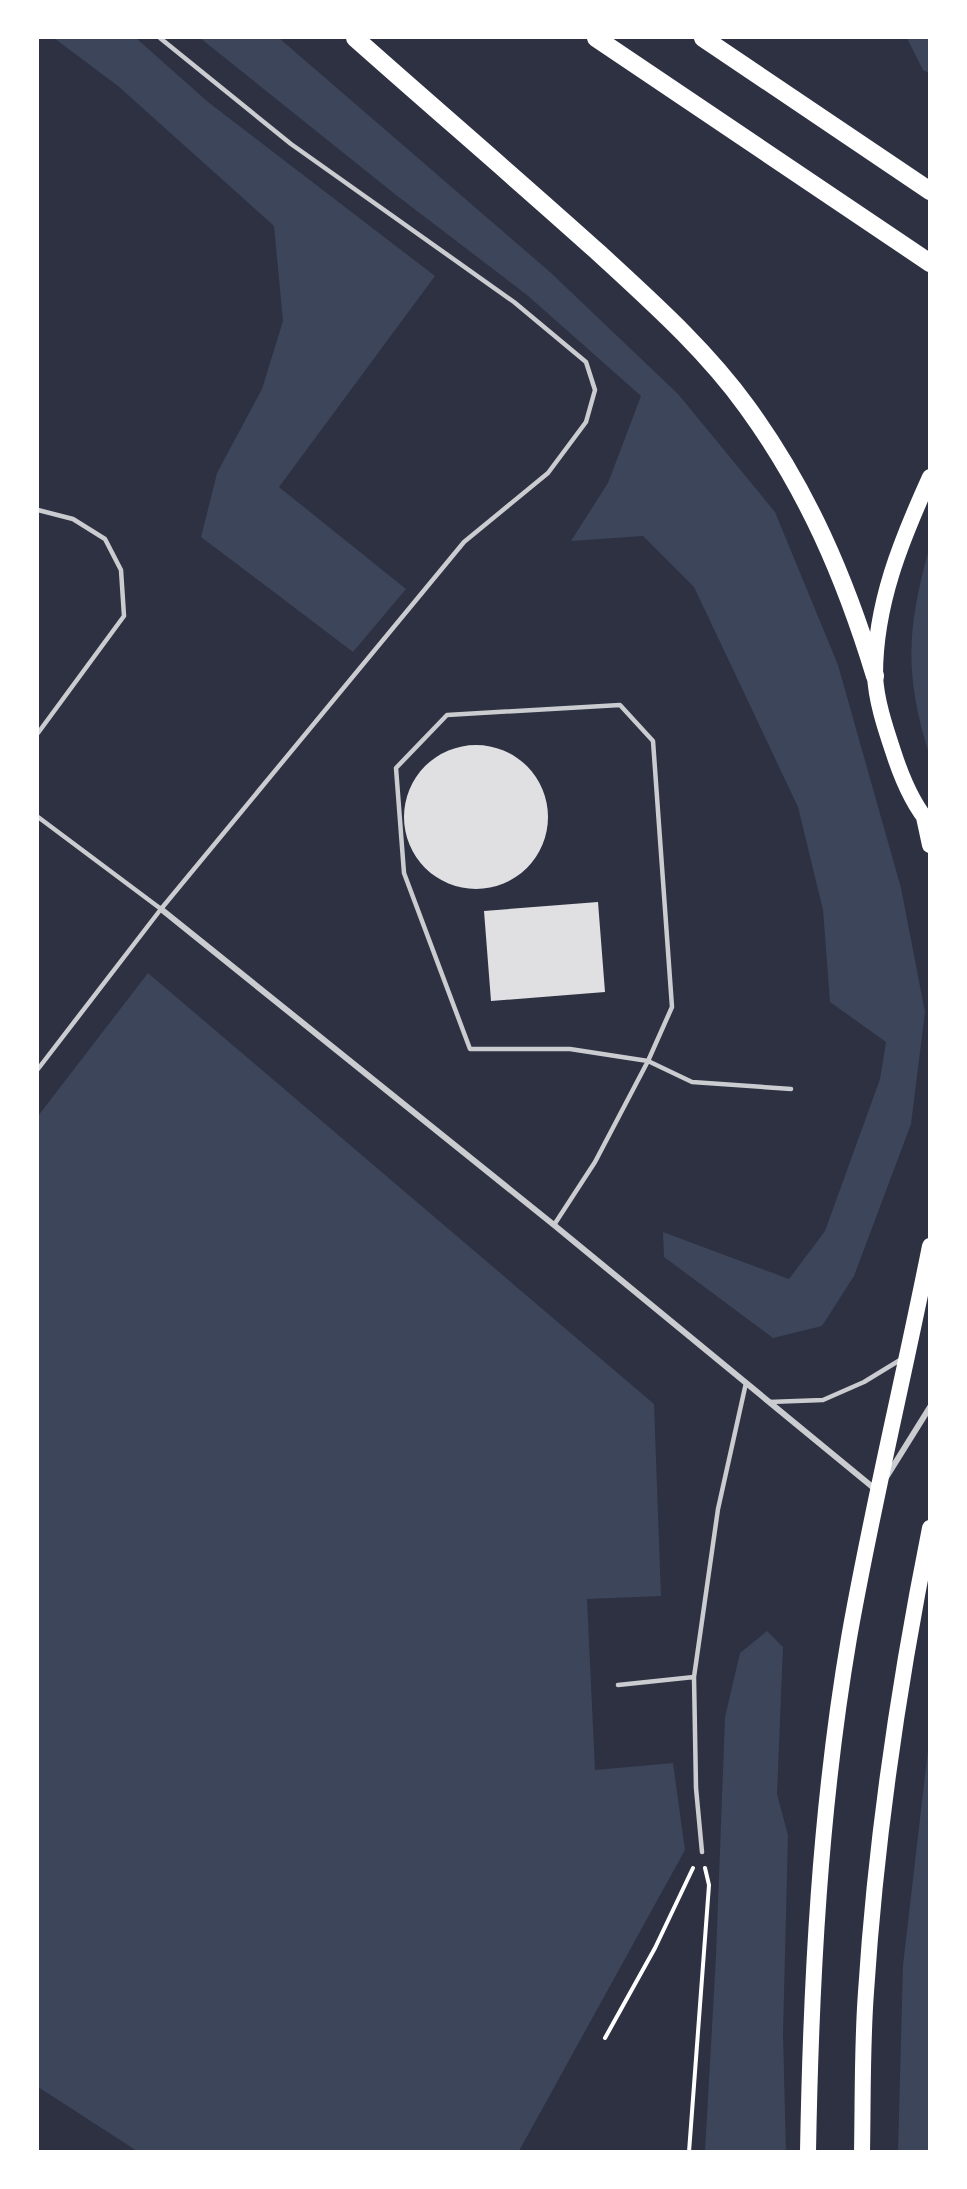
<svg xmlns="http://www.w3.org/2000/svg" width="967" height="2189" font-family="Poppins,sans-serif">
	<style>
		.green { fill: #3c4559 }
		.building { fill: #e0e0e3 }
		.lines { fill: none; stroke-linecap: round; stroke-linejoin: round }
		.path { stroke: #fff; stroke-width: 4 }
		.service { stroke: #caccd0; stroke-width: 4.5 }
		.minor { stroke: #caccd0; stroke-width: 6 }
		.trunk { stroke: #fff; stroke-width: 16 }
		.motorway { stroke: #fff; stroke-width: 18 }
	</style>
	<rect width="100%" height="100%" fill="#2d3142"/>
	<path class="green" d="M 54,38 L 136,38 L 208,102 L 435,276 L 279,487 L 406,589 L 353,652 L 201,537 L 217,473 L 262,389 L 283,321 L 274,226 L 118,86 Z
		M 200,38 L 279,38 L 550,272 L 678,394 L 775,512 L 838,665 L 901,888 L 925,1012 L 911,1124 L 854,1276 L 822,1326 L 773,1338 L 664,1257 L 663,1232 L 789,1279 L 825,1231 L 880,1079 L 886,1042 L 830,1002 L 823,910 L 798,807 L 694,587 L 643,536 L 571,541 L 608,483 L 641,396 L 527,295 L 396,195 Z
		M 907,38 L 929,38 L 929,73 L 923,70 Z
		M 929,549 L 929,754 C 904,674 907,628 929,549 Z
		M 148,973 L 654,1404 L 661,1596 L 587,1599 L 595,1770 L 673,1763 L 685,1850 L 519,2151 L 137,2151 L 38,2087 L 38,1116 Z
		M 767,1631 L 783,1647 L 777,1794 L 788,1835 L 783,2034 L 786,2151 L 705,2151 L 716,1956 L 725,1717 L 740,1653 Z
		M 929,1741 L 929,2151 L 898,2151 L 903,1965 Z"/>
	<path class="building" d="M404 817a72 72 0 1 1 144 0a72 72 0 1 1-144 0Z
		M 598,902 L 605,992 L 491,1001 L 484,911 Z"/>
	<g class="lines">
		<path class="path" d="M 605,2038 L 655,1948 L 693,1868
			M 689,2152 L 709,1885 L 705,1868"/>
		<path class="service" d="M 38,510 L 73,519 L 105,539 L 121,570 L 124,616 L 38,733
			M 38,817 L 161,909
			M 38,1069 L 161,909 L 464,542 L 548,473 L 586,422 L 595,390 L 586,362 L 514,302 L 291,144 L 160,38
			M 554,1225 L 595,1162 L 648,1061 L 672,1007 L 653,741 L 620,705 L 447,715 L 396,768 L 404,873 L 470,1049 L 570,1049 L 648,1061 L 692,1082 L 791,1089
			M 769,1402 L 823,1400 L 864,1382 L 900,1360
			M 618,1685 L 694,1677
			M 702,1852 L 696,1788 L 694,1677 L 718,1509 L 746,1383"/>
		<path class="minor" d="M 161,909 L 554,1225 L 875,1489
			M 887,1476 L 930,1407"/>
		<path class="trunk" d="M 930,477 C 901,541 875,604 875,675 C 876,700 885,727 893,751 C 901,776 912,804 930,824
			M 924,817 L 930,845
			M 808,2152 C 811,1980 820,1808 849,1638 C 872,1507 904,1377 930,1246
			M 862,2152 C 863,2099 862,2045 866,1992 C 876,1836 899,1682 930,1528"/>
		<path class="motorway" d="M 355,38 C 436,110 519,181 600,254 C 652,302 706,350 747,407 C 808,491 845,578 875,676
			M 596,38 L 930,263
			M 703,38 L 930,191"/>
	</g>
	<rect width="967" height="2189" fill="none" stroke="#ffffff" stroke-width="78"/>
</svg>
